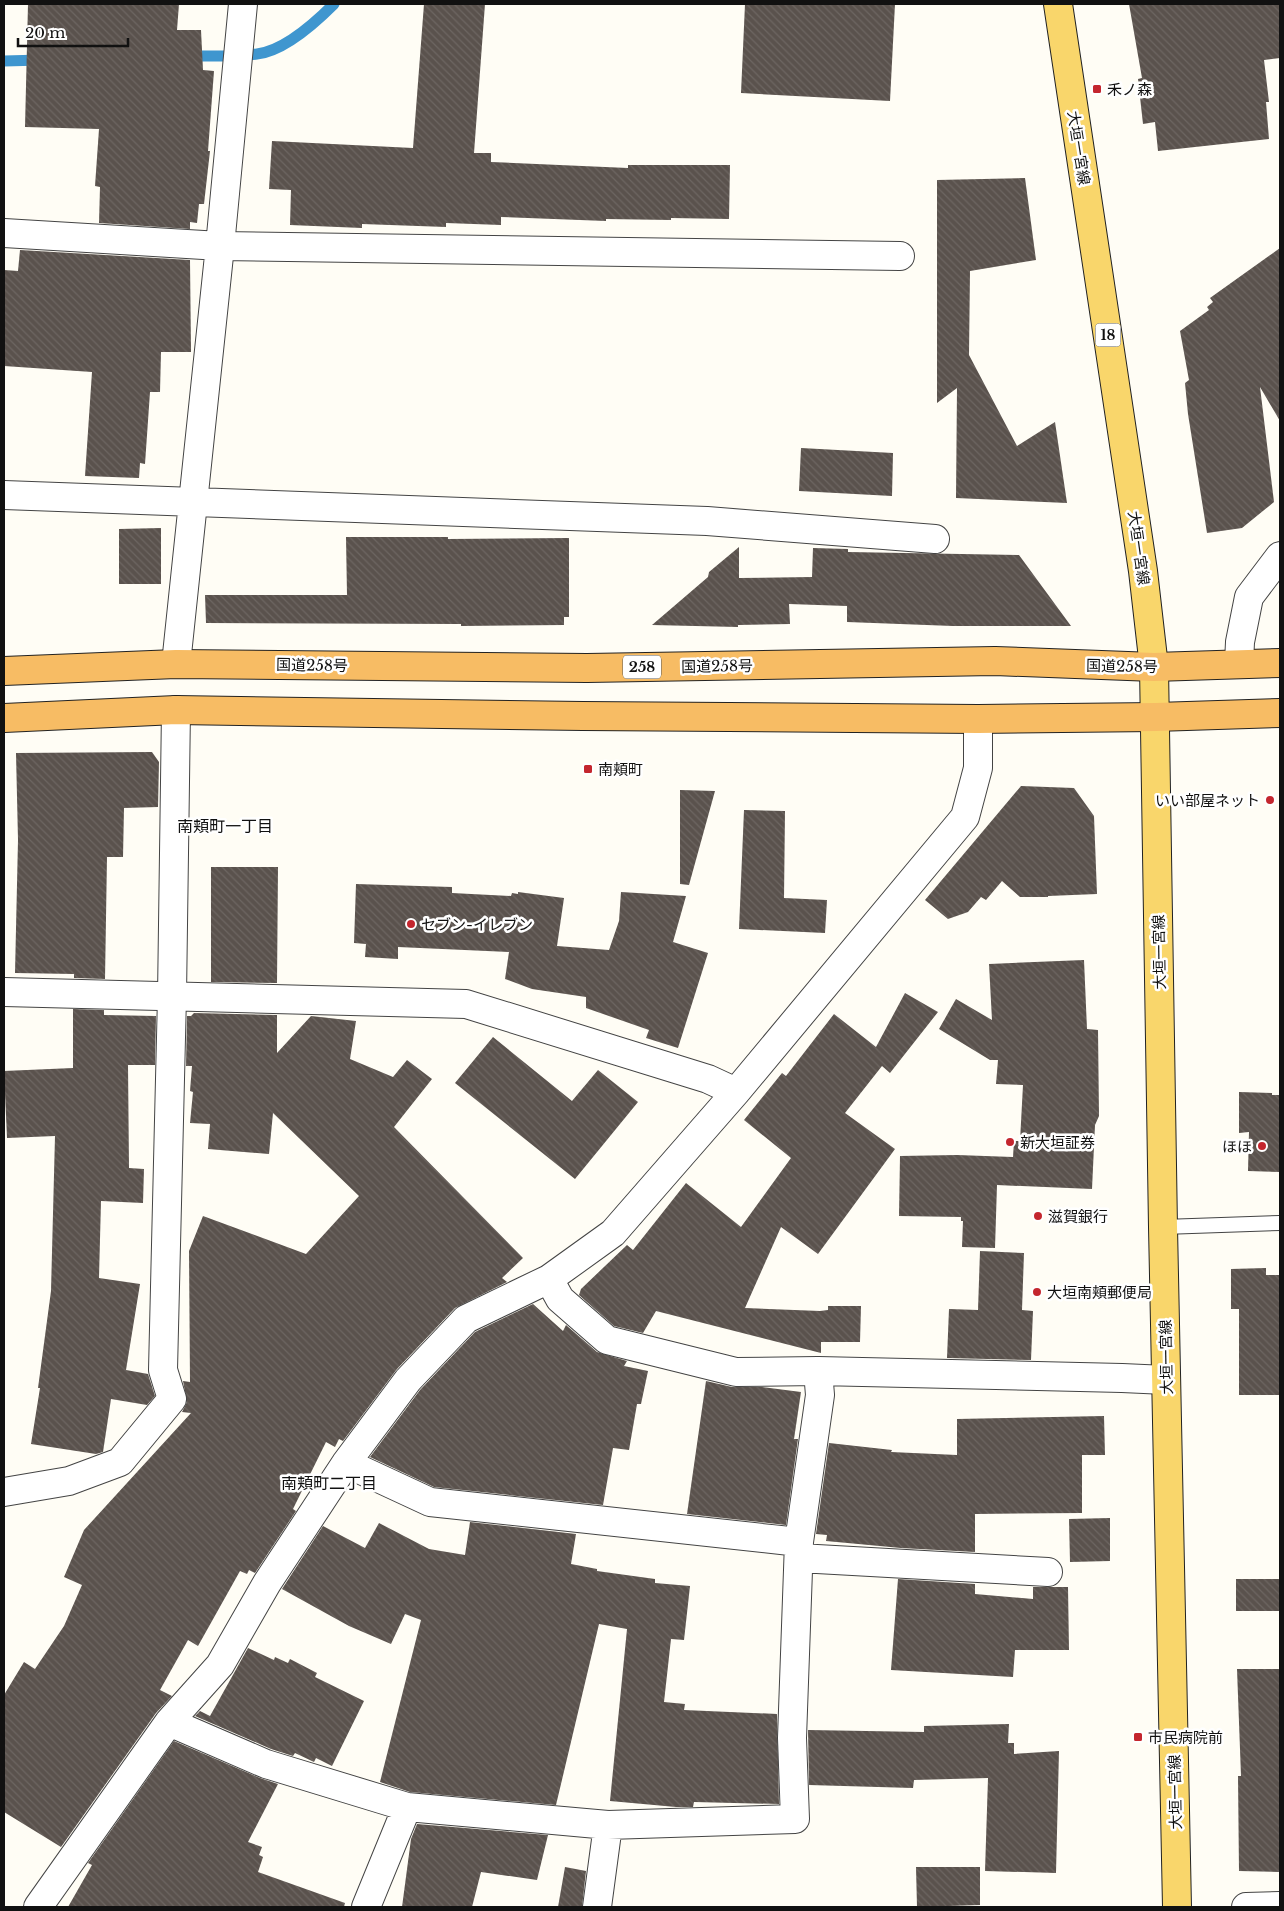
<svg xmlns="http://www.w3.org/2000/svg" width="1284" height="1911" font-family="'Libre Baskerville','Noto Sans JP',serif">
	<style>
		.lines { fill: none; stroke-linecap: round; stroke-linejoin: round }
		.stream { stroke: #3f96cf; stroke-width: 11 }
		.building { fill: url(#building-back-hatch) }
		.service-casing { stroke: #444; stroke-width: 16 }
		.minor-casing { stroke: #444; stroke-width: 30 }
		.primary-casing { stroke: #222; stroke-width: 30 }
		.trunk-casing { stroke: #222; stroke-width: 30 }
		.service { stroke: #fff; stroke-width: 14 }
		.minor { stroke: #fff; stroke-width: 28 }
		.primary { stroke: #f9d66b; stroke-width: 28 }
		.trunk { stroke: #f7bc64; stroke-width: 28 }
		.poi-dot { fill: #c4262e; stroke: #fff; stroke-width: 2 }
		.labels { text-anchor: middle; dominant-baseline: central; stroke-width: 5; stroke-linejoin: round; paint-order: stroke }
		.shield { fill: #fff; stroke: #585858; stroke-width: 1 }
		.shield-label { font-size: 14px; font-weight: bold; fill: #111 }
		.poi-label { font-size: 15px; fill: #111; stroke: #fff; text-anchor: start }
		.street-label { font-size: 15px; fill: #111; stroke: #fff }
		.neighbourhood-label { font-size: 16px; fill: #111; stroke: #fff }
	</style>
	<defs>
		<pattern id="building-back-hatch" width="6" height="6" patternUnits="userSpaceOnUse" patternTransform="scale(1.25)"><rect width="6" height="6" fill="#5a524d"/><path d="M-1 5l2 2M0 0l6 6M5-1l2 2" fill="none" stroke="#6d6662"/></pattern>
	</defs>
	<rect width="100%" height="100%" fill="#fffdf5"/>
	<g class="lines">
		<path class="stream" d="M 188,56 C 211,56 235,57 257,54 C 284,51 316,22 334,4
			M 4,61 L 42,60"/>
	</g>
	<path class="building" d="M 28,4 L 179,4 L 177,30 L 201,30 L 203,70 L 214,71 L 208,151 L 210,151 L 204,204 L 199,204 L 197,223 L 190,222 L 190,229 L 99,223 L 100,187 L 95,186 L 99,129 L 25,127 Z
		M 424,4 L 485,4 L 474,153 L 491,153 L 491,162 L 628,168 L 628,165 L 730,165 L 729,219 L 671,218 L 671,220 L 606,219 L 606,221 L 501,217 L 501,225 L 446,223 L 446,227 L 362,224 L 362,228 L 290,225 L 291,190 L 269,189 L 272,141 L 413,148 Z
		M 745,4 L 895,4 L 890,101 L 741,93 Z
		M 1129,4 L 1280,4 L 1280,58 L 1264,60 L 1269,102 L 1266,102 L 1269,139 L 1158,151 L 1155,122 L 1143,124 L 1138,79 L 1142,78 Z
		M 1025,178 L 1036,260 L 970,271 L 969,355 L 1017,446 L 1055,422 L 1067,503 L 956,498 L 957,388 L 937,403 L 937,180 Z
		M 1280,248 L 1280,421 L 1260,387 L 1274,502 L 1242,528 L 1207,533 L 1188,414 L 1185,383 L 1189,380 L 1180,331 L 1209,310 L 1207,307 L 1213,302 L 1210,298 Z
		M 20,250 L 190,260 L 191,352 L 161,352 L 160,392 L 150,392 L 145,464 L 140,463 L 139,478 L 85,476 L 92,372 L 4,366 L 4,270 L 18,271 Z
		M 801,448 L 893,453 L 892,496 L 799,491 Z
		M 161,528 L 161,584 L 119,584 L 119,529 Z
		M 346,537 L 448,537 L 448,539 L 569,538 L 569,617 L 564,617 L 564,625 L 461,626 L 461,624 L 206,623 L 205,595 L 347,595 Z
		M 739,547 L 739,578 L 812,577 L 813,548 L 848,549 L 848,552 L 1019,555 L 1071,626 L 953,626 L 847,622 L 847,606 L 789,604 L 790,624 L 738,625 L 738,627 L 652,625 L 708,577 L 709,572 Z
		M 152,752 L 159,762 L 158,807 L 124,808 L 123,857 L 107,857 L 105,979 L 74,978 L 74,974 L 15,973 L 18,840 L 16,753 Z
		M 1021,786 L 1074,788 L 1094,816 L 1097,894 L 1048,896 L 1048,897 L 1020,897 L 1002,881 L 986,900 L 981,897 L 968,912 L 948,919 L 925,900 Z
		M 680,790 L 715,791 L 689,885 L 680,884 Z
		M 744,810 L 785,811 L 784,898 L 827,900 L 825,933 L 739,929 Z
		M 211,867 L 278,867 L 277,983 L 211,982 Z
		M 356,884 L 452,887 L 452,893 L 511,896 L 512,893 L 518,894 L 518,892 L 564,898 L 557,946 L 609,950 L 619,921 L 621,892 L 686,896 L 673,942 L 708,953 L 678,1048 L 646,1038 L 649,1030 L 586,1008 L 586,997 L 532,989 L 505,979 L 509,952 L 398,947 L 398,959 L 365,957 L 366,944 L 354,943 Z
		M 1084,960 L 1087,1029 L 1098,1030 L 1099,1116 L 1095,1125 L 1092,1189 L 997,1185 L 995,1248 L 962,1247 L 963,1221 L 961,1221 L 961,1217 L 899,1216 L 900,1156 L 957,1155 L 1013,1157 L 1014,1141 L 1020,1141 L 1023,1085 L 996,1084 L 998,1060 L 990,1060 L 939,1029 L 956,999 L 992,1020 L 989,964 Z
		M 905,993 L 938,1012 L 890,1073 L 882,1066 L 845,1113 L 895,1149 L 818,1254 L 781,1227 L 745,1308 L 820,1311 L 828,1310 L 828,1306 L 861,1306 L 860,1342 L 821,1342 L 821,1353 L 656,1311 L 643,1333 L 614,1326 L 579,1295 L 581,1289 L 627,1245 L 633,1250 L 686,1183 L 741,1227 L 791,1158 L 744,1120 L 782,1073 L 786,1076 L 834,1014 L 876,1047 Z
		M 73,1009 L 104,1010 L 104,1015 L 156,1016 L 155,1065 L 128,1065 L 129,1168 L 144,1169 L 143,1203 L 101,1201 L 99,1278 L 140,1284 L 126,1370 L 148,1374 L 155,1396 L 147,1405 L 111,1399 L 103,1452 L 96,1454 L 31,1444 L 40,1388 L 38,1388 L 51,1291 L 55,1136 L 7,1138 L 4,1071 L 73,1068 Z
		M 194,1013 L 277,1015 L 277,1053 L 311,1016 L 356,1021 L 350,1059 L 393,1077 L 407,1060 L 432,1079 L 394,1127 L 523,1258 L 502,1278 L 507,1282 L 455,1308 L 397,1369 L 343,1441 L 339,1439 L 335,1447 L 326,1442 L 293,1509 L 296,1511 L 255,1573 L 249,1570 L 247,1574 L 240,1571 L 198,1646 L 188,1640 L 160,1690 L 172,1696 L 156,1713 L 61,1847 L 4,1812 L 4,1695 L 24,1662 L 35,1669 L 64,1626 L 82,1585 L 64,1577 L 84,1530 L 191,1413 L 182,1412 L 187,1402 L 183,1381 L 190,1382 L 189,1251 L 203,1216 L 306,1254 L 359,1196 L 273,1113 L 269,1154 L 208,1149 L 210,1124 L 190,1123 L 193,1092 L 190,1091 L 192,1066 L 186,1066 L 187,1016 L 191,1016 Z
		M 493,1037 L 572,1101 L 598,1070 L 638,1102 L 575,1179 L 455,1083 Z
		M 1239,1092 L 1272,1093 L 1272,1095 L 1280,1095 L 1280,1172 L 1248,1171 L 1249,1132 L 1239,1133 Z
		M 980,1251 L 1024,1253 L 1022,1310 L 1033,1311 L 1031,1360 L 947,1358 L 949,1309 L 978,1310 Z
		M 1266,1268 L 1266,1275 L 1280,1275 L 1280,1395 L 1239,1395 L 1239,1309 L 1231,1309 L 1231,1269 Z
		M 533,1304 L 563,1331 L 566,1325 L 597,1352 L 627,1361 L 624,1366 L 648,1371 L 641,1404 L 637,1404 L 629,1450 L 613,1448 L 603,1505 L 434,1487 L 370,1457 L 420,1390 L 475,1332 Z
		M 706,1381 L 732,1387 L 762,1387 L 801,1392 L 794,1439 L 798,1439 L 786,1525 L 687,1514 Z
		M 1104,1416 L 1105,1455 L 1082,1455 L 1082,1513 L 975,1514 L 975,1552 L 901,1548 L 826,1541 L 827,1535 L 816,1534 L 829,1443 L 892,1450 L 891,1452 L 957,1455 L 957,1419 Z
		M 1110,1518 L 1110,1561 L 1070,1562 L 1069,1519 Z
		M 470,1522 L 576,1534 L 571,1564 L 597,1569 L 597,1571 L 655,1579 L 655,1583 L 690,1586 L 684,1640 L 671,1639 L 664,1702 L 685,1704 L 684,1710 L 777,1714 L 779,1804 L 694,1802 L 693,1807 L 676,1807 L 610,1801 L 627,1629 L 599,1624 L 556,1805 L 410,1792 L 380,1782 L 421,1620 L 405,1614 L 391,1644 L 349,1626 L 282,1589 L 323,1526 L 365,1548 L 379,1523 L 429,1549 L 465,1555 Z
		M 898,1579 L 975,1584 L 975,1594 L 1033,1599 L 1033,1587 L 1068,1587 L 1069,1650 L 1015,1650 L 1013,1677 L 891,1670 Z
		M 1236,1579 L 1280,1579 L 1280,1611 L 1236,1611 Z
		M 248,1648 L 274,1660 L 275,1657 L 288,1663 L 290,1659 L 317,1673 L 315,1677 L 364,1701 L 332,1766 L 316,1758 L 314,1762 L 295,1753 L 293,1756 L 271,1749 L 195,1716 L 200,1711 L 210,1716 Z
		M 1237,1669 L 1280,1669 L 1280,1872 L 1239,1871 L 1238,1776 L 1241,1776 Z
		M 1009,1724 L 1008,1743 L 1014,1743 L 1014,1754 L 1059,1751 L 1056,1873 L 985,1871 L 988,1778 L 914,1780 L 913,1788 L 809,1785 L 808,1730 L 924,1732 L 924,1726 Z
		M 174,1741 L 260,1778 L 278,1784 L 248,1842 L 262,1847 L 259,1855 L 263,1857 L 258,1872 L 345,1903 L 344,1907 L 68,1907 L 92,1865 L 88,1863 Z
		M 417,1824 L 548,1835 L 537,1880 L 481,1872 L 472,1907 L 402,1907 L 411,1839 Z
		M 565,1867 L 586,1871 L 582,1907 L 558,1907 Z
		M 916,1867 L 980,1867 L 980,1905 L 917,1907 Z"/>
	<g class="lines">
		<g class="service-casing">
			<path id="service" d="M 1163,1227 L 1280,1223"/>
		</g>
		<g class="minor-casing">
			<path id="minor" d="M 4,233 L 220,246 L 900,256
				M 4,495 L 707,521 L 935,539
				M 1239,663 L 1240,642 L 1249,597 L 1280,556
				M 176,664 L 220,246 L 243,4
				M 4,992 L 466,1004 L 708,1079 L 736,1092
				M 818,1371 L 1122,1378 L 1166,1380
				M 346,1463 L 430,1502 L 799,1542
				M 4,1492 L 69,1481 L 120,1462 L 172,1399 L 163,1370 L 172,996 L 176,710
				M 799,1558 L 1048,1572
				M 169,1722 L 266,1764 L 407,1807 L 608,1825 L 795,1819 L 792,1738 L 799,1542 L 820,1395 L 818,1371 L 736,1372 L 607,1340 L 560,1299 L 549,1279
				M 38,1907 L 169,1722 L 220,1665 L 267,1583 L 346,1463 L 408,1380 L 466,1319 L 549,1279 L 613,1233 L 736,1092 L 965,817 L 978,768 L 978,719
				M 366,1907 L 407,1807
				M 597,1907 L 608,1825
				M 1246,1907 L 1280,1906"/>
		</g>
		<g class="primary-casing">
			<path id="primary" d="M 1058,4 L 1143,571 L 1154,667 L 1163,1227 L 1177,1907"/>
		</g>
		<g class="trunk-casing">
			<path id="trunk" d="M 4,671 L 176,664 L 587,668 L 995,661 L 1154,667 L 1280,663
				M 4,718 L 176,710 L 583,716 L 978,719 L 1156,717 L 1280,713"/>
		</g>
		<use href="#service" class="service"/>
		<use href="#minor" class="minor"/>
		<use href="#primary" class="primary"/>
		<use href="#trunk" class="trunk"/>
	</g>
	<g class="poi-dot">
		<rect x="1092" y="84" width="10" height="10" rx="2.5"/>
		<rect x="583" y="764" width="10" height="10" rx="2.5"/>
		<circle cx="1270" cy="800" r="5"/>
		<circle cx="411" cy="924" r="5"/>
		<circle cx="1010" cy="1142" r="5"/>
		<circle cx="1262" cy="1146" r="5"/>
		<circle cx="1038" cy="1216" r="5"/>
		<circle cx="1037" cy="1292" r="5"/>
		<rect x="1133" y="1732" width="10" height="10" rx="2.5"/>
	</g>
	<g class="labels">
		<g class="shield">
			<rect x="1095.5" y="323.5" width="25" height="23" rx="4"/>
			<rect x="623" y="655.5" width="38" height="23" rx="4"/>
		</g>
		<g class="shield-label">
			<text x="1108" y="335">18</text>
			<text x="642" y="667">258</text>
		</g>
		<g class="poi-label">
			<text x="1107" y="89">禾ノ森</text>
			<text x="598" y="769">南頬町</text>
			<text x="1260" y="800" text-anchor="end">いい部屋ネット</text>
			<text x="421" y="924">セブン-イレブン</text>
			<text x="1020" y="1142">新大垣証券</text>
			<text x="1252" y="1146" text-anchor="end">ほほ</text>
			<text x="1048" y="1216">滋賀銀行</text>
			<text x="1047" y="1292">大垣南頬郵便局</text>
			<text x="1148" y="1737">市民病院前</text>
		</g>
		<g class="street-label">
			<text transform="translate(1079 148) rotate(81)">大垣一宮線</text>
			<text transform="translate(1139 548) rotate(82)">大垣一宮線</text>
			<text transform="translate(312 665) rotate(1)">国道258号</text>
			<text transform="translate(717 666) rotate(-1)">国道258号</text>
			<text transform="translate(1122 666) rotate(1)">国道258号</text>
			<text transform="translate(1159 952) rotate(-91)">大垣一宮線</text>
			<text transform="translate(1166 1357) rotate(-91)">大垣一宮線</text>
			<text transform="translate(1175 1792) rotate(-91)">大垣一宮線</text>
		</g>
		<g class="neighbourhood-label">
			<text x="225" y="826">南頬町一丁目</text>
			<text x="329" y="1483">南頬町二丁目</text>
		</g>
	</g>
	<rect width="1284" height="1911" fill="none" stroke="#111111" stroke-width="10"/>
	<path d="M18 38v8h110v-8" fill="none" stroke="#111111" stroke-width="2.5"/>
	<text x="25" y="38" font-size="15" fill="#111111" stroke="#ffffff" stroke-width="4" paint-order="stroke">20 m</text>
</svg>
